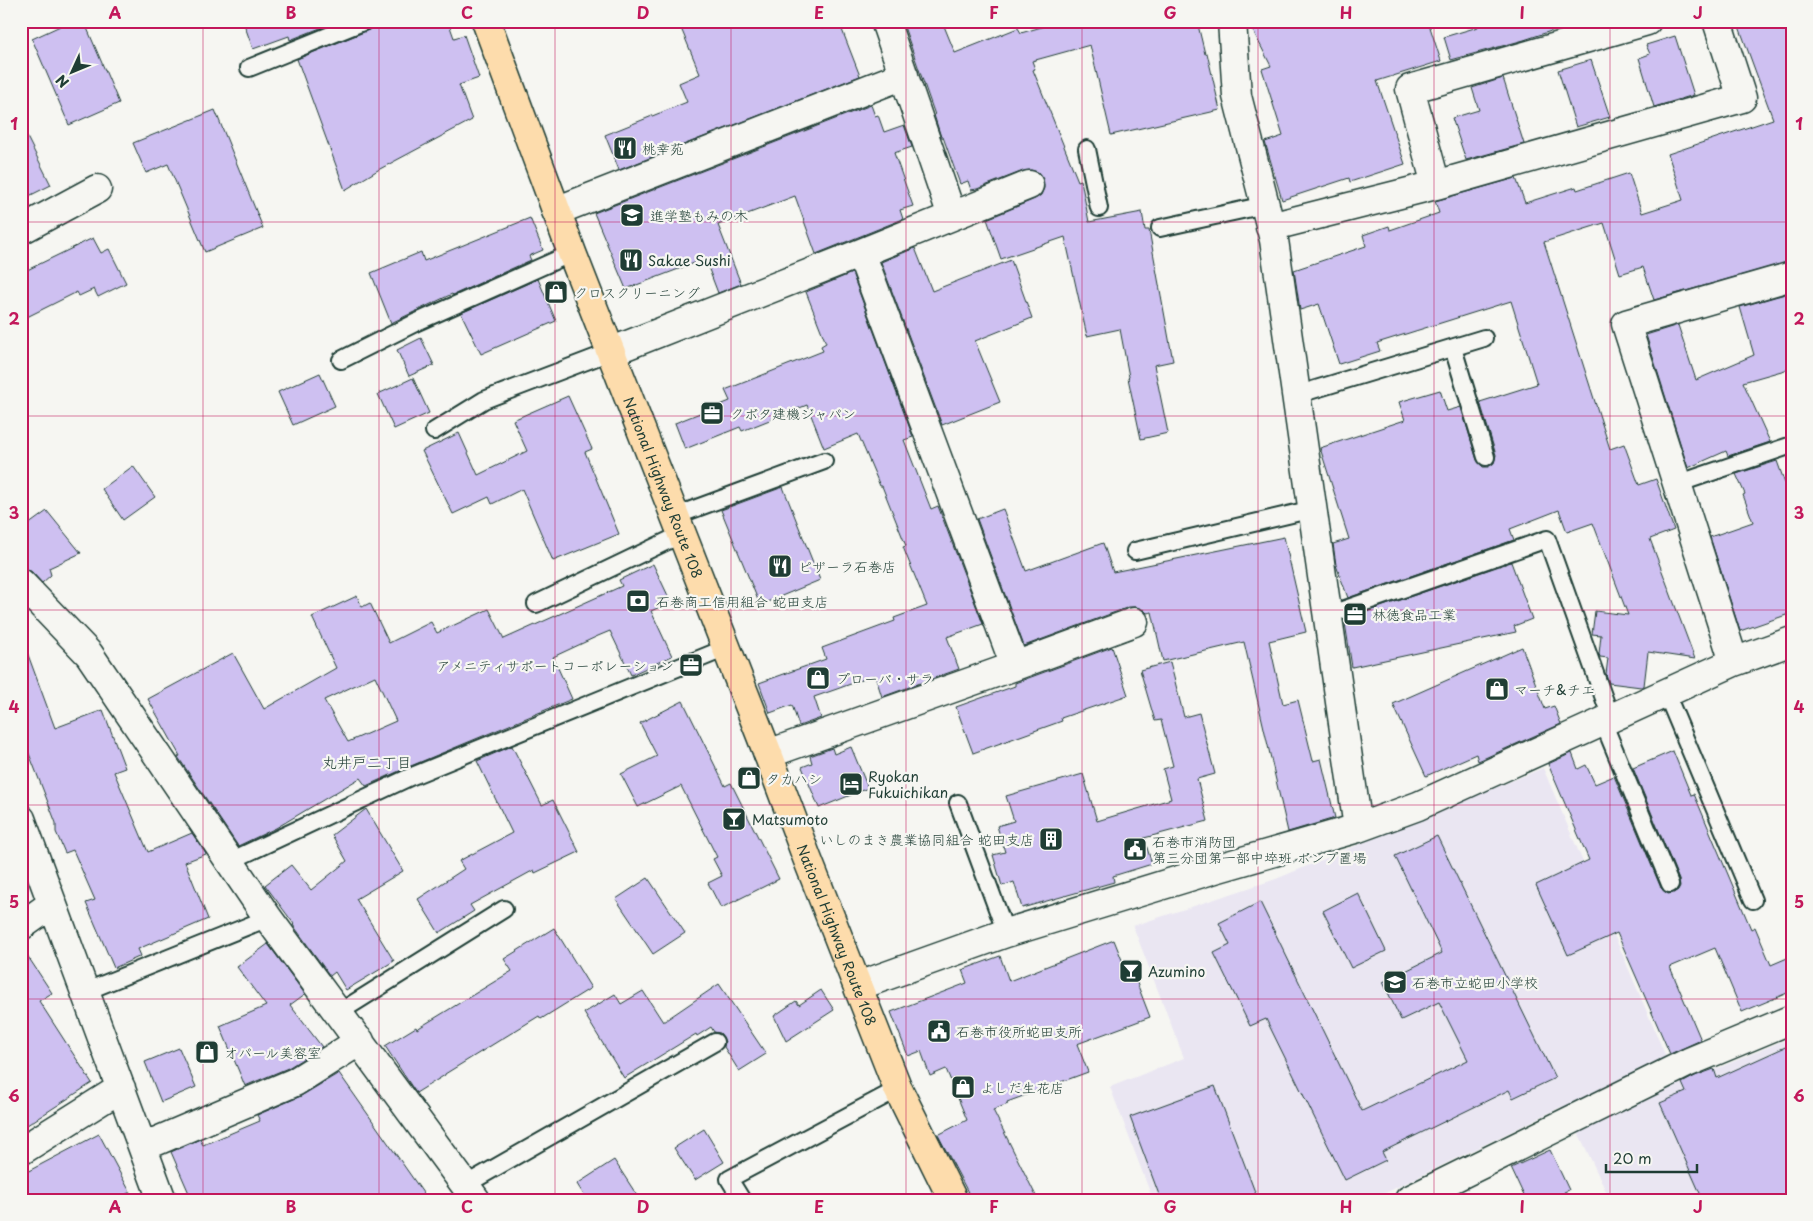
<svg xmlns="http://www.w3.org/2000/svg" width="1813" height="1221" font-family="'Playpen Sans','Klee One',sans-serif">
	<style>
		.built { fill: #eae6f2 }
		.building { fill: #cec0f1; stroke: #1f3d34; fill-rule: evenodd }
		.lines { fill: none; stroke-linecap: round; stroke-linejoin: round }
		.lane-casing { stroke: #1f3d34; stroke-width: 20 }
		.street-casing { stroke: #1f3d34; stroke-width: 31 }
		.highway-casing { stroke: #1f3d34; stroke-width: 31 }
		.lane { stroke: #f6f6f2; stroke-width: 16 }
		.street { stroke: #f6f6f2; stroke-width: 28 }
		.highway { stroke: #fddcac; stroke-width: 28 }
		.grid { fill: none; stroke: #c2185b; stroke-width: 1; stroke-opacity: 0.55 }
		.labels { text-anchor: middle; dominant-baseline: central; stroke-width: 4.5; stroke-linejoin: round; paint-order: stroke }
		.poi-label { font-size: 14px; fill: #1f3d34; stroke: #f6f6f2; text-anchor: start }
		.street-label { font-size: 14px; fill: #1f3d34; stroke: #f6f6f2 }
		.neighbourhood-label { font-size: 15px; fill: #1f3d34; stroke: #f6f6f2 }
		.neatline { fill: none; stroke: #c2185b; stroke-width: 2 }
		.grid-label { font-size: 16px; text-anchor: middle; font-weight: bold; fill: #c2185b }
	</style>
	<rect width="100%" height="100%" fill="#f6f6f2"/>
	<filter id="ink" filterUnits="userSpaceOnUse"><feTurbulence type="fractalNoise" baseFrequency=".02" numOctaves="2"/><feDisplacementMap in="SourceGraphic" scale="10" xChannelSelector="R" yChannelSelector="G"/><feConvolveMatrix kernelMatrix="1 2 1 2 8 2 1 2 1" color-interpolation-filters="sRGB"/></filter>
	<g filter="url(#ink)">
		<path class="built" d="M 1543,768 L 1678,1085 L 1792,1037 L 1792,1200 L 1610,1200 L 1578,1132 L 1561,1107 L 1371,1200 L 1153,1200 L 1110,1087 L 1184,1058 L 1133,926 L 1276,879 Z"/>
		<path class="building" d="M 71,21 L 84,21 L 119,103 L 69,125 L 32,39 Z
			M 243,21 L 338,21 L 290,40 L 289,36 L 253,49 Z
			M 375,21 L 448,21 L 454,38 L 464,35 L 479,78 L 459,85 L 472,120 L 378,170 L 345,190 L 297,59 L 369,30 L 373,27 Z
			M 678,21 L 819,21 L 822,29 L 839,22 L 860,76 L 619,170 L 605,135 L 687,102 L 679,83 L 700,74 Z
			M 902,21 L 942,21 L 955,53 L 1018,28 L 1021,33 L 1062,21 L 1197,21 L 1205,54 L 1207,53 L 1220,110 L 1111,135 L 1090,45 L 1032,61 L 1035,69 L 1033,70 L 1078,181 L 1081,180 L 1089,222 L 1142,212 L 1145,230 L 1149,230 L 1173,361 L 1154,365 L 1168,433 L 1141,439 L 1128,378 L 1129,377 L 1120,329 L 1087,336 L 1065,237 L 1001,259 L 987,219 L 1035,199 L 1041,195 L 1044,188 L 1043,179 L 1038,172 L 1031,170 L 1023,171 L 977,189 L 971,190 L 968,181 L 960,184 L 943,137 L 941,137 L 934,115 L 935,115 Z
			M 1248,21 L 1428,21 L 1441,61 L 1377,81 L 1405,164 L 1350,182 L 1349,178 L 1282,200 L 1265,142 L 1283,136 L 1262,69 L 1271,66 Z
			M 1477,21 L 1566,21 L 1566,26 L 1524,40 L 1451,60 L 1444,37 L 1478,27 Z
			M 1737,21 L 1792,21 L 1792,261 L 1654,300 L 1643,267 L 1620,274 L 1604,223 L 1544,242 L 1610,449 L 1624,444 L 1639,485 L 1656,479 L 1674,530 L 1650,539 L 1695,659 L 1648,652 L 1644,686 L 1641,687 L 1609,683 L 1606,674 L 1608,658 L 1600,657 L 1599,654 L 1601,635 L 1592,634 L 1595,611 L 1628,615 L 1593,523 L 1567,532 L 1559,510 L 1510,529 L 1514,540 L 1348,598 L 1336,565 L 1333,544 L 1349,539 L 1320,448 L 1405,420 L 1399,402 L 1440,390 L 1447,411 L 1461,407 L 1477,460 L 1483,467 L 1488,467 L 1494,463 L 1496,455 L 1480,402 L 1537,384 L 1511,301 L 1377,343 L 1380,351 L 1339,364 L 1319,304 L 1300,310 L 1294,270 L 1366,246 L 1363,235 L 1389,226 L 1390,230 L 1439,213 L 1435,201 L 1516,178 L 1525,203 L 1576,187 L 1577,190 L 1629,173 L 1642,213 L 1683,200 L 1668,154 L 1773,119 Z
			M 1675,36 L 1694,95 L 1654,107 L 1639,58 L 1650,54 L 1646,45 Z
			M 1591,60 L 1610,117 L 1576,127 L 1558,70 Z
			M 1503,78 L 1524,144 L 1466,160 L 1452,118 L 1479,110 L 1472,88 Z
			M 871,105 L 875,116 L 878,115 L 884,132 L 904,125 L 912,147 L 894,153 L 913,206 L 900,210 L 903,219 L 816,254 L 795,196 L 718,225 L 741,284 L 718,293 L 705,259 L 626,289 L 594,213 Z
			M 215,110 L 263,228 L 205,252 L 168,164 L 146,173 L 133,143 Z
			M 21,125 L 51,185 L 21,200 Z
			M 530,218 L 543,250 L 529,256 L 531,260 L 453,295 L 452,294 L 391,323 L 371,273 L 421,252 L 424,261 Z
			M 93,238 L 101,253 L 109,249 L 126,283 L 98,297 L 94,289 L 79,296 L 77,292 L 21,320 L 21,273 Z
			M 915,248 L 932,291 L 1011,260 L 1032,318 L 975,341 L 1000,402 L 942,425 L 881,262 Z
			M 852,273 L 913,437 L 904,440 L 931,509 L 938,506 L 983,624 L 947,637 L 959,669 L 882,697 L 875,675 L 837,689 L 814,697 L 821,718 L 799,726 L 792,705 L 770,713 L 759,683 L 826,659 L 822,648 L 895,621 L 894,618 L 927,606 L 903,547 L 906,546 L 882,486 L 880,486 L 858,434 L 824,448 L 807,405 L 742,431 L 740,427 L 685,449 L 675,423 L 730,401 L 725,390 L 823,351 L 821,346 L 826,343 L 806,292 Z
			M 538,279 L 556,321 L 481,354 L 461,313 Z
			M 1792,292 L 1792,368 L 1743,382 L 1770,442 L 1728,456 L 1726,451 L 1688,468 L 1646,335 L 1678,325 L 1696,380 L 1754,355 L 1740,307 Z
			M 421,338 L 434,365 L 409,376 L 397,350 Z
			M 320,373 L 335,406 L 293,425 L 278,392 Z
			M 413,378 L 429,413 L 394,429 L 378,394 Z
			M 568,396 L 592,449 L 585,452 L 619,534 L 553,561 L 522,489 L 492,504 L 489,497 L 453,514 L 422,451 L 459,433 L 478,475 L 527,451 L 513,420 Z
			M 1777,461 L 1792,503 L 1792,613 L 1740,631 L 1710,537 L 1753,522 L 1743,495 L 1745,494 L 1736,474 Z
			M 133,466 L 155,497 L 123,520 L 102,489 Z
			M 783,487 L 820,580 L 760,605 L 721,510 Z
			M 1003,509 L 1026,571 L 1103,543 L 1113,572 L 1284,537 L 1306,632 L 1269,641 L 1283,704 L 1298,700 L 1313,761 L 1321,759 L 1335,818 L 1288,832 L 1244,642 L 1163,661 L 1152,612 L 1147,613 L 1144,610 L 1136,607 L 1129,607 L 1024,646 L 977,519 Z
			M 47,511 L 81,553 L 49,568 L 51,575 L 42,583 L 32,572 L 26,568 L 21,568 L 21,530 Z
			M 1511,562 L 1532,619 L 1514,626 L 1516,632 L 1352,667 L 1345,623 L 1356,621 L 1354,616 Z
			M 653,564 L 671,602 L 651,611 L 672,656 L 631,675 L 610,631 L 598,636 L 553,657 L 572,699 L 406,768 L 366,786 L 360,778 L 276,828 L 238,846 L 178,757 L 180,756 L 148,699 L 233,653 L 264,709 L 336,668 L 312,617 L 357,596 L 362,607 L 370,603 L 389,643 L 431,622 L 437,633 L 489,609 L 504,639 L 622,586 L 619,580 ZM 375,676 L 396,721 L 348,742 L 324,700 Z
			M 21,644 L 24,644 L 55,728 L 103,710 L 125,768 L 114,772 L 148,852 L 192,833 L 206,854 L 185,862 L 208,919 L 138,949 L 141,956 L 114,968 L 86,903 L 95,900 L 73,850 L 65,853 L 56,832 L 56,823 L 21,733 Z
			M 1112,647 L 1128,695 L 1061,718 L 1062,721 L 973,753 L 956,707 L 1015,686 L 1015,683 Z
			M 1522,647 L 1545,709 L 1554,706 L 1561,724 L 1485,758 L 1478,761 L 1476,754 L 1426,776 L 1393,704 Z
			M 1170,662 L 1184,717 L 1199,713 L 1215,774 L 1197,779 L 1208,821 L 1144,838 L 1152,864 L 1113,876 L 1114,882 L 1022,908 L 1014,882 L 1002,886 L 993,855 L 1005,852 L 997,826 L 1014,821 L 1006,796 L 1083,774 L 1097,821 L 1171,799 L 1163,769 L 1173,766 L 1161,720 L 1155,721 L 1140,670 Z
			M 683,701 L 725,786 L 731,783 L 779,879 L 721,908 L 708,883 L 722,876 L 713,859 L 717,857 L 681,786 L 638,807 L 621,774 L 657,756 L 640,723 Z
			M 512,746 L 542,805 L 553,800 L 579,852 L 535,873 L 534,870 L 470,905 L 474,911 L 439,933 L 418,899 L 464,869 L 459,861 L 512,833 L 477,761 Z
			M 851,747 L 868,788 L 819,808 L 802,767 L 812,763 L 810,756 L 832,748 L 834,754 Z
			M 1673,751 L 1691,795 L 1694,794 L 1751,929 L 1755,927 L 1771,965 L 1792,956 L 1792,991 L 1742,1012 L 1715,948 L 1670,967 L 1701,1040 L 1670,1054 L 1617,933 L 1568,955 L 1536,885 L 1589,860 L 1548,764 L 1572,753 L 1578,769 L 1586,765 L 1595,784 L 1614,776 L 1661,888 L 1668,894 L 1673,893 L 1678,890 L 1680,886 L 1679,880 L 1633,768 Z
			M 366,809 L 403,871 L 356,899 L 394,961 L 346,990 L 335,972 L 330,976 L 293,925 L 294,924 L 265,885 L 291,865 L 311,890 L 347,861 L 332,835 Z
			M 1437,836 L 1555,1078 L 1513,1098 L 1509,1090 L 1382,1152 L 1386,1160 L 1345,1180 L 1266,1019 L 1250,1026 L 1214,953 L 1230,945 L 1219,923 L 1260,902 L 1362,1111 L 1468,1060 L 1439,1002 L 1401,1020 L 1383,982 L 1442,953 L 1395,856 Z
			M 648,878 L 685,933 L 653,954 L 616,899 Z
			M 1358,893 L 1386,951 L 1351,968 L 1323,911 Z
			M 554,928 L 591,988 L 541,1019 L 539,1016 L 445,1074 L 445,1075 L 416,1093 L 385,1046 L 416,1027 L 417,1029 L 512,971 L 504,959 Z
			M 1114,940 L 1130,980 L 1135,978 L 1150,1017 L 1077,1044 L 1088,1072 L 1007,1102 L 1008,1104 L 993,1110 L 1038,1200 L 972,1200 L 938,1135 L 967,1120 L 946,1069 L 930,1076 L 921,1051 L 908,1056 L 891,1012 L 967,983 L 962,970 L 1000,956 L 1009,981 Z
			M 268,944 L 305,994 L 290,1005 L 322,1047 L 288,1068 L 245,1086 L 220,1026 L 266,1006 L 237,967 Z
			M 21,946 L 52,993 L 39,1001 L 92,1083 L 21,1129 Z
			M 719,984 L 766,1054 L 739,1071 L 724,1047 L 725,1042 L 723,1037 L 720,1033 L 714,1032 L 711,1027 L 697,1036 L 696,1034 L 624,1078 L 584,1013 L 615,994 L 621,1004 L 643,991 L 663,1022 Z
			M 821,990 L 834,1010 L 786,1041 L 774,1016 L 796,1001 L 799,1005 Z
			M 1792,1044 L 1792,1200 L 1703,1200 L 1660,1103 L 1686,1092 L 1682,1083 L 1695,1076 L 1714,1069 L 1717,1078 Z
			M 179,1048 L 196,1087 L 161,1102 L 145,1062 Z
			M 339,1073 L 428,1200 L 192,1200 L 171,1152 L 200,1139 L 203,1145 L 260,1121 L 257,1115 L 301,1096 Z
			M 1215,1086 L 1258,1200 L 1161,1200 L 1130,1117 Z
			M 704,1129 L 724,1162 L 695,1180 L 674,1148 Z
			M 99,1134 L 130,1192 L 116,1200 L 21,1200 L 21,1175 Z
			M 1550,1150 L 1569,1190 L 1564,1192 L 1568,1200 L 1526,1200 L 1511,1168 Z
			M 614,1160 L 640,1200 L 587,1200 L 577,1184 Z"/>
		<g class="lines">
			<g class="lane-casing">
				<path id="lane" d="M 249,68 L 365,21
					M 1087,149 L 1099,208
					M 1160,228 L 1265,205
					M 1453,348 L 1486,457
					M 341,360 L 417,322 L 572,253
					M 1296,395 L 1484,338
					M 434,431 L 484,400 L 610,352
					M 1677,484 L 1792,445
					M 675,516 L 824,461
					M 1135,551 L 1313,509
					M 536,604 L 682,534
					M 1328,615 L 1547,539 L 1611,718
					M 1666,693 L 1753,900
					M 1603,722 L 1670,884
					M 958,803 L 1006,933
					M 230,861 L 410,777 L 726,648
					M 84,992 L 268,918
					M 338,1013 L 504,909
					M 465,1185 L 715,1042
					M 742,1200 L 729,1179 L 898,1089"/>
			</g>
			<g class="street-casing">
				<path id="street" d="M 885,21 L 952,216
					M 1232,21 L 1237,96 L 1274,240 L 1358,828
					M 1436,185 L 1410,89 L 1647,21
					M 556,211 L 904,75
					M 1270,227 L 1436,185 L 1742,98 L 1717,21
					M 21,230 L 97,189
					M 861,253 L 1015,666
					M 610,352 L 861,253 L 1029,185
					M 21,583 L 89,654 L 268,918 L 476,1200
					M 1734,662 L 1626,324 L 1792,276
					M 768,754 L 1015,666 L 1134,622
					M 21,819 L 162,1200
					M 21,926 L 52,904
					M 858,986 L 1006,933 L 1215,869 L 1358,828 L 1418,806 L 1734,662 L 1792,641
					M 143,1147 L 295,1082 L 360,1041
					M 21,1151 L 121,1088
					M 1409,1200 L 1689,1062 L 1792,1019"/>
			</g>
			<g class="highway-casing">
				<g id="highway">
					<path id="s1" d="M 486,21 L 572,253 L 768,754 L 807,858 L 898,1089 L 953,1200"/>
				</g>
			</g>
			<use href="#lane" class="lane"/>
			<use href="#street" class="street"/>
			<use href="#highway" class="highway"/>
		</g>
	</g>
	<path class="grid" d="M 203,21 L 203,1200M 379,21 L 379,1200M 555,21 L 555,1200M 731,21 L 731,1200M 906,21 L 906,1200M 1082,21 L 1082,1200M 1258,21 L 1258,1200M 1434,21 L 1434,1200M 1610,21 L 1610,1200M 21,222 L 1792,222M 21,416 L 1792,416M 21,610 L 1792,610M 21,805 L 1792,805M 21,999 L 1792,999"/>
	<defs>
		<g id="restaurant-square" transform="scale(1.25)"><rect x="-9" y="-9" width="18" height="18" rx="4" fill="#1f3d34" stroke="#f6f6f2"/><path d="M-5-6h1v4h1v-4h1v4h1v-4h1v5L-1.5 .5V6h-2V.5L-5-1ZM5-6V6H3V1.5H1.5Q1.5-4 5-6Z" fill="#fff"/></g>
		<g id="school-square" transform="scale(1.25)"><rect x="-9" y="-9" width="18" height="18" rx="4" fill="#1f3d34" stroke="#f6f6f2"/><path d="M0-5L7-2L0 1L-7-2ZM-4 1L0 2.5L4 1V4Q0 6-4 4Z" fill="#fff"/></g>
		<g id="shop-square" transform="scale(1.25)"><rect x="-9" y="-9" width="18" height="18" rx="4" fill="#1f3d34" stroke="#f6f6f2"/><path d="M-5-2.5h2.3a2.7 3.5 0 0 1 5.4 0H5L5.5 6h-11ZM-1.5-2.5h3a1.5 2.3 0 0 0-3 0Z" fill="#fff"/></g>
		<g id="office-square" transform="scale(1.25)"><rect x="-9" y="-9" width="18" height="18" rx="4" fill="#1f3d34" stroke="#f6f6f2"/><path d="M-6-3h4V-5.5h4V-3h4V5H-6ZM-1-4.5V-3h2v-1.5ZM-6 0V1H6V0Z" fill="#fff"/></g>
		<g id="bank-square" transform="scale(1.25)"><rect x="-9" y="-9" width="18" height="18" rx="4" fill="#1f3d34" stroke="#f6f6f2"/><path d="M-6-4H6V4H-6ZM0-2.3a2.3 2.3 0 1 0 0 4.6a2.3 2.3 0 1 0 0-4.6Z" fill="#fff"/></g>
		<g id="hotel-square" transform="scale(1.25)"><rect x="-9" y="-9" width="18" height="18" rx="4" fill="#1f3d34" stroke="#f6f6f2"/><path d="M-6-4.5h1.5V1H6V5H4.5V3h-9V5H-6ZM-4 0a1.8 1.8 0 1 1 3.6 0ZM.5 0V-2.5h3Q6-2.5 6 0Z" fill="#fff"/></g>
		<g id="bar-square" transform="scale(1.25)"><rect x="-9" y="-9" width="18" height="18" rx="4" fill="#1f3d34" stroke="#f6f6f2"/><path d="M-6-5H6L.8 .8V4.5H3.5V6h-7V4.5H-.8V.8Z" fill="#fff"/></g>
		<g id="building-square" transform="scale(1.25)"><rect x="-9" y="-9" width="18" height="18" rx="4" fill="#1f3d34" stroke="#f6f6f2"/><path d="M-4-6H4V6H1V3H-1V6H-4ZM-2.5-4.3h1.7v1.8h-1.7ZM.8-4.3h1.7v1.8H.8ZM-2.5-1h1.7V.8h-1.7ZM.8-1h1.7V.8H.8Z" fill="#fff"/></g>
		<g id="civic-square" transform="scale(1.25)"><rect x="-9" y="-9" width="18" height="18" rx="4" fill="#1f3d34" stroke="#f6f6f2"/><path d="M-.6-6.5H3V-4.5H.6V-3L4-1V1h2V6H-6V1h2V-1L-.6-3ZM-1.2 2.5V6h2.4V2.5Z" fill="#fff"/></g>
	</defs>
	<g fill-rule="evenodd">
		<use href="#restaurant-square" x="625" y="148"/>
		<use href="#school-square" x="632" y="215"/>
		<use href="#restaurant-square" x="631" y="260"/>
		<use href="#shop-square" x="556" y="292"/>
		<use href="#office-square" x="712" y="413"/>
		<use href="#restaurant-square" x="780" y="566"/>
		<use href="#bank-square" x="638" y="601"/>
		<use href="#office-square" x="1355" y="614"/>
		<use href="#office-square" x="691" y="665"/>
		<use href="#shop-square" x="818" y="678"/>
		<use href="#shop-square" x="1497" y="689"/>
		<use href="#shop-square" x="749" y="778"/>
		<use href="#hotel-square" x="851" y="784"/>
		<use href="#bar-square" x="734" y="819"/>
		<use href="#building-square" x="1051" y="839"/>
		<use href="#civic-square" x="1135" y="849"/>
		<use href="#bar-square" x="1131" y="971"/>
		<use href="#school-square" x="1395" y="982"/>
		<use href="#civic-square" x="939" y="1031"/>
		<use href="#shop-square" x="207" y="1052"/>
		<use href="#shop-square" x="963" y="1087"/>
	</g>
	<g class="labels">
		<g class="poi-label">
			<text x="642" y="148">桃幸苑</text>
			<text x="650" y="215">進学塾もみの木</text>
			<text x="648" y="260">Sakae Sushi</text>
			<text x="574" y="292">クロスクリーニング</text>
			<text x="730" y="413">クボタ建機ジャパン</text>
			<text x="798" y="566">ピザーラ石巻店</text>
			<text x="656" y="601">石巻商工信用組合 蛇田支店</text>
			<text x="1372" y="614">林徳食品工業</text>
			<text x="674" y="665" text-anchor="end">アメニティサポートコーポレーション</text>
			<text x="836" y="678">プローバ・サラ</text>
			<text x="1514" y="689">マーチ&amp;チエ</text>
			<text x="868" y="776">Ryokan<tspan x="868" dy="16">Fukuichikan</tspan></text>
			<text x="766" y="778">タカハシ</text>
			<text x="752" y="819">Matsumoto</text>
			<text x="1034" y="839" text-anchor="end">いしのまき農業協同組合 蛇田支店</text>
			<text x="1152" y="841">石巻市消防団<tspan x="1152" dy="16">第三分団第一部中埣班 ポンプ置場</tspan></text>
			<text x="1148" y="971">Azumino</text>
			<text x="1412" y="982">石巻市立蛇田小学校</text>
			<text x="956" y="1031">石巻市役所蛇田支所</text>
			<text x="224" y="1052">オパール美容室</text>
			<text x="980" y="1087">よしだ生花店</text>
		</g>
		<g class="street-label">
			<text stroke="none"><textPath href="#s1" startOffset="499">National Highway Route 108</textPath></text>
			<text stroke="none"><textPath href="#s1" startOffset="979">National Highway Route 108</textPath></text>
		</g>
		<g class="neighbourhood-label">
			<text x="367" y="761">丸井戸二丁目</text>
		</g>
	</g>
	<rect width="1813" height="1221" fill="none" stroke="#f6f6f2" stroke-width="55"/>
	<g transform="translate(72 72) rotate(226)" stroke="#f6f6f2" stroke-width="4" paint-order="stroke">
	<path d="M0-4L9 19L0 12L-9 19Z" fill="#1f3d34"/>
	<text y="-8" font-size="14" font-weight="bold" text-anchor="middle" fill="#1f3d34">N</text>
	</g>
	<path d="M1606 1164v8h91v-8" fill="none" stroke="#1f3d34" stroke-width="2.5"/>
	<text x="1613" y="1164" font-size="15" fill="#1f3d34" stroke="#f6f6f2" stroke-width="4" paint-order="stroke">20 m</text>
	<rect x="28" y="28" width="1758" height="1166" class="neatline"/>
	<g class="grid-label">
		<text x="115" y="19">A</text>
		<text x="291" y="19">B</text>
		<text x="467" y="19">C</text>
		<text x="643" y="19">D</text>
		<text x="819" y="19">E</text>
		<text x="994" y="19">F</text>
		<text x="1170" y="19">G</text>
		<text x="1346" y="19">H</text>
		<text x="1522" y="19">I</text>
		<text x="1698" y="19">J</text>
		<text x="14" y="130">1</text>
		<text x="1799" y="130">1</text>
		<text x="14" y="325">2</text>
		<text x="1799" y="325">2</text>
		<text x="14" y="519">3</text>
		<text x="1799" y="519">3</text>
		<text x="14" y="713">4</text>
		<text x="1799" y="713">4</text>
		<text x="14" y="908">5</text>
		<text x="1799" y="908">5</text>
		<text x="14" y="1102">6</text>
		<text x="1799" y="1102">6</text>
		<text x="115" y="1213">A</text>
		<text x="291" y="1213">B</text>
		<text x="467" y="1213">C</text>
		<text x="643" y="1213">D</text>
		<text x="819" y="1213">E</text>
		<text x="994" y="1213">F</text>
		<text x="1170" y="1213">G</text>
		<text x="1346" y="1213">H</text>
		<text x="1522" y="1213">I</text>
		<text x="1698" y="1213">J</text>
	</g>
</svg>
